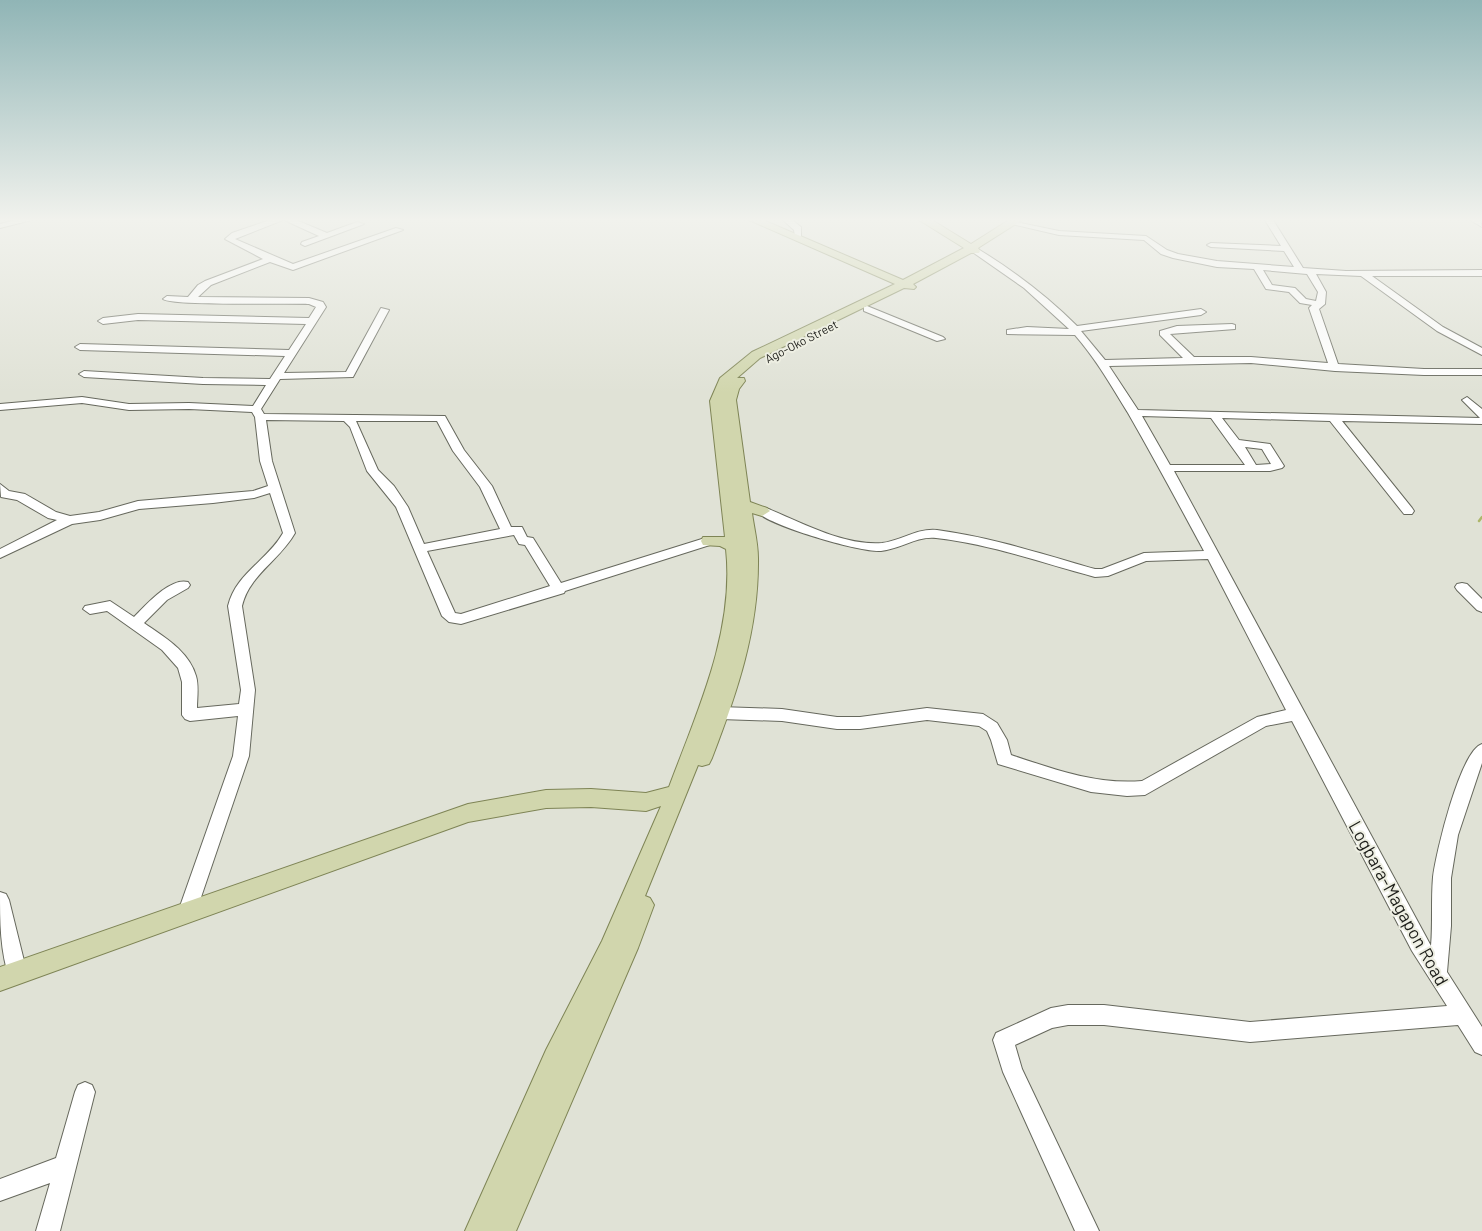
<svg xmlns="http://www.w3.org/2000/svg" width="1482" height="1231" font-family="Barlow,sans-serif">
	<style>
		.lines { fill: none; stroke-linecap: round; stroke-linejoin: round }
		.stream { stroke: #adb66a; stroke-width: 2.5 }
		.minor-casing { stroke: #66685d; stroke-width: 2 }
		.major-casing { stroke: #7e8455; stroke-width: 2 }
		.minor { fill: #fff; fill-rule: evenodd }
		.major { fill: #d1d6ad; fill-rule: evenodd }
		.labels { text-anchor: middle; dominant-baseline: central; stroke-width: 4; stroke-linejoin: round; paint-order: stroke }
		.far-street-label { font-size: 12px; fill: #1c1d19; stroke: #eeefe3 }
		.near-street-label { font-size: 18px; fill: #1c1d19; stroke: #eeefe3 }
	</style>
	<rect width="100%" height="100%" fill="#e0e2d6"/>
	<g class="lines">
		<path class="stream" d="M 1479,521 L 1482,517"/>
		<g class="minor-casing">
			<path id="minor" d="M 15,220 L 32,220 L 0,228 L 0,224 Z
				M 270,220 L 283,220 L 235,239 L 293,264 L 396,228 L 403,230 L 293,270 L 270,262 L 211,285 L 198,297 L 309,298 L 323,302 L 326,307 L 284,373 L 346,372 L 381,308 L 389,310 L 353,377 L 280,379 L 261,409 L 264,414 L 445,416 L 464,450 L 492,486 L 511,527 L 522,527 L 527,537 L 533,538 L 561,583 L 705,538 L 713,538 L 715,541 L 713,544 L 565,591 L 564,593 L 461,624 L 449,622 L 442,616 L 396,507 L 367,471 L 350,427 L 344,421 L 266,420 L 272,461 L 295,533 C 280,560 249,575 242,606 L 255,690 L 249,756 L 196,912 L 193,918 L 187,920 L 181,918 L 178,912 L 233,756 L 238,716 L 190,721 L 185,719 L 182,715 L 182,682 L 178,668 L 162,650 L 107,611 L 90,614 L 83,609 L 85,606 L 110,601 L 134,617 C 145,606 170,577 188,582 L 190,585 L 188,588 L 167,600 L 144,623 C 164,637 189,651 196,676 C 199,686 197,698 197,708 L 239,704 L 241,690 L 228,606 C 236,573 267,561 283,533 L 270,493 L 254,498 L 213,503 L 139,509 L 100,520 L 72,524 L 0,558 L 0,549 L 57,520 L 48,518 L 17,500 L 1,497 L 0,484 L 9,491 L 25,494 L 56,512 L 70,516 L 99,512 L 138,501 L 253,491 L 268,486 L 260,461 L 255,417 L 252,412 L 189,409 L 129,410 L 82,403 L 0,410 L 0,404 L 82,397 L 129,404 L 189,403 L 253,406 L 266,385 L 203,384 L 84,377 L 79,374 L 84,371 L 203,378 L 270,379 L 285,356 L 80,350 L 75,347 L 80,344 L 289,350 L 306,324 L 138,320 L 103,324 L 98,321 L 103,318 L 138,314 L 309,318 L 316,307 L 309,304 C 288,303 171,306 163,299 L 167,296 L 188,297 L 198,285 L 205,281 L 263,259 L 225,239 L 232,233 ZM 356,421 L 437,421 L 453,451 L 480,487 L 500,529 L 424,544 L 408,507 L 394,486 L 378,470 ZM 514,535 L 519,544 L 525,545 L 550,586 L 461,614 L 455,613 L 427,551 Z
				M 284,220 L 296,220 L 327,233 L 357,222 L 364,224 L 305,246 L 301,244 L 302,242 L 319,236 Z
				M 783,220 L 792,220 L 801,227 L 801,237 L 795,237 L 794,230 Z
				M 1265,220 L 1273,220 L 1303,268 L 1346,271 L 1482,270 L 1482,276 L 1372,276 L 1443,327 L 1482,348 L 1482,355 L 1437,331 L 1361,276 L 1316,274 L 1326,292 L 1325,304 L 1319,309 L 1338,364 L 1424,369 L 1482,369 L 1482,375 L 1424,375 L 1335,371 L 1251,363 L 1109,366 L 1138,410 L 1480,418 L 1462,400 L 1467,397 L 1482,409 L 1482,424 L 1342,421 L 1412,508 L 1414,511 L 1412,514 L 1404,514 L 1330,421 L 1222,418 L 1239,440 L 1270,444 L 1284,466 L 1282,468 L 1270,471 L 1174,471 L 1431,946 C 1433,923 1431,900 1433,877 C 1436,853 1460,751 1482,744 L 1482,763 L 1458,835 L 1451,878 L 1451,926 L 1447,972 L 1482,1027 L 1482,1055 L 1475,1052 L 1458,1025 L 1250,1042 L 1104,1025 L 1068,1025 L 1052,1028 L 1015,1045 L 1022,1069 L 1099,1231 L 1075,1231 L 1003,1072 L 993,1040 L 996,1033 L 1051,1008 L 1068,1005 L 1104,1005 L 1250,1022 L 1447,1006 L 1412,951 L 1292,721 L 1266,726 L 1145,795 L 1127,796 L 1091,792 L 998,764 L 991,740 L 987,731 L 979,726 L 927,720 L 860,729 L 837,729 L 782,721 L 720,719 L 715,717 L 712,713 L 715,709 L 720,707 L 782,709 L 837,717 L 860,717 L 927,708 L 983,714 L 997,723 L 1007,740 L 1011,755 C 1054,769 1096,785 1142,781 L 1257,717 L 1286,710 L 1208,559 L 1146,561 L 1108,576 L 1095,577 C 1043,563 990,544 936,538 C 916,536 901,549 881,551 C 861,553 767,525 756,511 L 762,507 L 766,508 C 801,522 843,546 882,543 C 901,541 916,528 937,530 C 990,537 1043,554 1095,569 L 1102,569 L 1144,553 L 1204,551 C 1179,505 1154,458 1128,413 C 1112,387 1096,359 1075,335 L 1007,334 L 1007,330 L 1027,327 L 1069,329 L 1024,288 L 971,251 L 978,249 C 1014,271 1047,296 1077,326 L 1201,309 L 1206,312 L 1201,315 L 1081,331 L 1105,360 L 1183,358 L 1160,335 L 1160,331 L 1177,326 L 1232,324 L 1235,325 L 1235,329 L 1170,334 L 1194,357 L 1251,357 L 1328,363 L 1309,308 L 1312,305 L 1300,303 L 1289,292 L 1266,289 L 1254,269 L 1217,267 L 1173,258 L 1161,254 L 1144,240 L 1059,235 L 1012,224 L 1016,222 L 1059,231 L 1146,236 L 1167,250 L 1178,254 L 1217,261 L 1294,267 L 1284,251 L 1211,247 L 1207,245 L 1211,243 L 1281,246 ZM 1263,270 L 1307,274 L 1318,292 L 1316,301 L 1306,299 L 1295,288 L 1272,285 ZM 1142,416 L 1211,418 L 1245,465 L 1170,465 ZM 1245,447 L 1262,449 L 1271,464 L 1256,465 Z
				M 1470,220 L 1480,220 L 1482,227 Z
				M 867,306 L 943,337 L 945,339 L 937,341 L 864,311 L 864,307 Z
				M 1462,583 L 1467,584 L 1482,599 L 1482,612 L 1477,610 L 1457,590 L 1455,587 L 1457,584 Z
				M 0,892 L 6,894 L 9,900 L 27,973 L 24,980 L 17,982 L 10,980 C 0,952 0,921 0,892 Z
				M 85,1082 L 92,1085 L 95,1092 L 60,1231 L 36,1231 L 50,1183 L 0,1201 L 0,1179 L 56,1158 L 75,1092 L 78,1085 Z"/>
		</g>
		<g class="major-casing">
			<path id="major" d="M 749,220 L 763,220 L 903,280 L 964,248 L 919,220 L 932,220 L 971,244 L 1009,220 L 1022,220 L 978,248 L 980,251 L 979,253 L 971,253 L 913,284 L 916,287 L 914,289 L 904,288 L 760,358 L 737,378 L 744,378 L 745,381 L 739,389 L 736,400 L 750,502 L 767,508 L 770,511 L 762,516 L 752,513 C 754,528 758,543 758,558 C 759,629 737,693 712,758 L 709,764 L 702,766 L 698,765 L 645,896 L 650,898 L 654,905 L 638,948 L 516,1231 L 465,1231 L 546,1050 L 602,941 L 661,806 L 646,811 L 591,807 L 546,808 L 468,822 L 0,991 L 0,967 L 468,804 L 546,790 L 591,789 L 646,793 L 669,787 C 697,712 735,631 726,549 L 720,546 L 703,545 L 701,541 L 703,537 L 725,537 L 710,401 L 720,378 L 752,352 L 895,284 Z"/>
		</g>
		<use href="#minor" class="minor"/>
		<use href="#major" class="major"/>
	</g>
	<linearGradient id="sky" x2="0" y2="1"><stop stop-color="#90b5b6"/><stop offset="0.56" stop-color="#f1f2ed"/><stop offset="1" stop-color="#f1f2ed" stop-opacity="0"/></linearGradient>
	<rect width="1482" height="393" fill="url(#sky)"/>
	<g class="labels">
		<g class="far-street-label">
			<text transform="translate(801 341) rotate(-27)">Ago-Oko Street</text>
		</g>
		<g class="near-street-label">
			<text transform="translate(1399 903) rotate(61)">Logbara-Magapon Road</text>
		</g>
	</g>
</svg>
